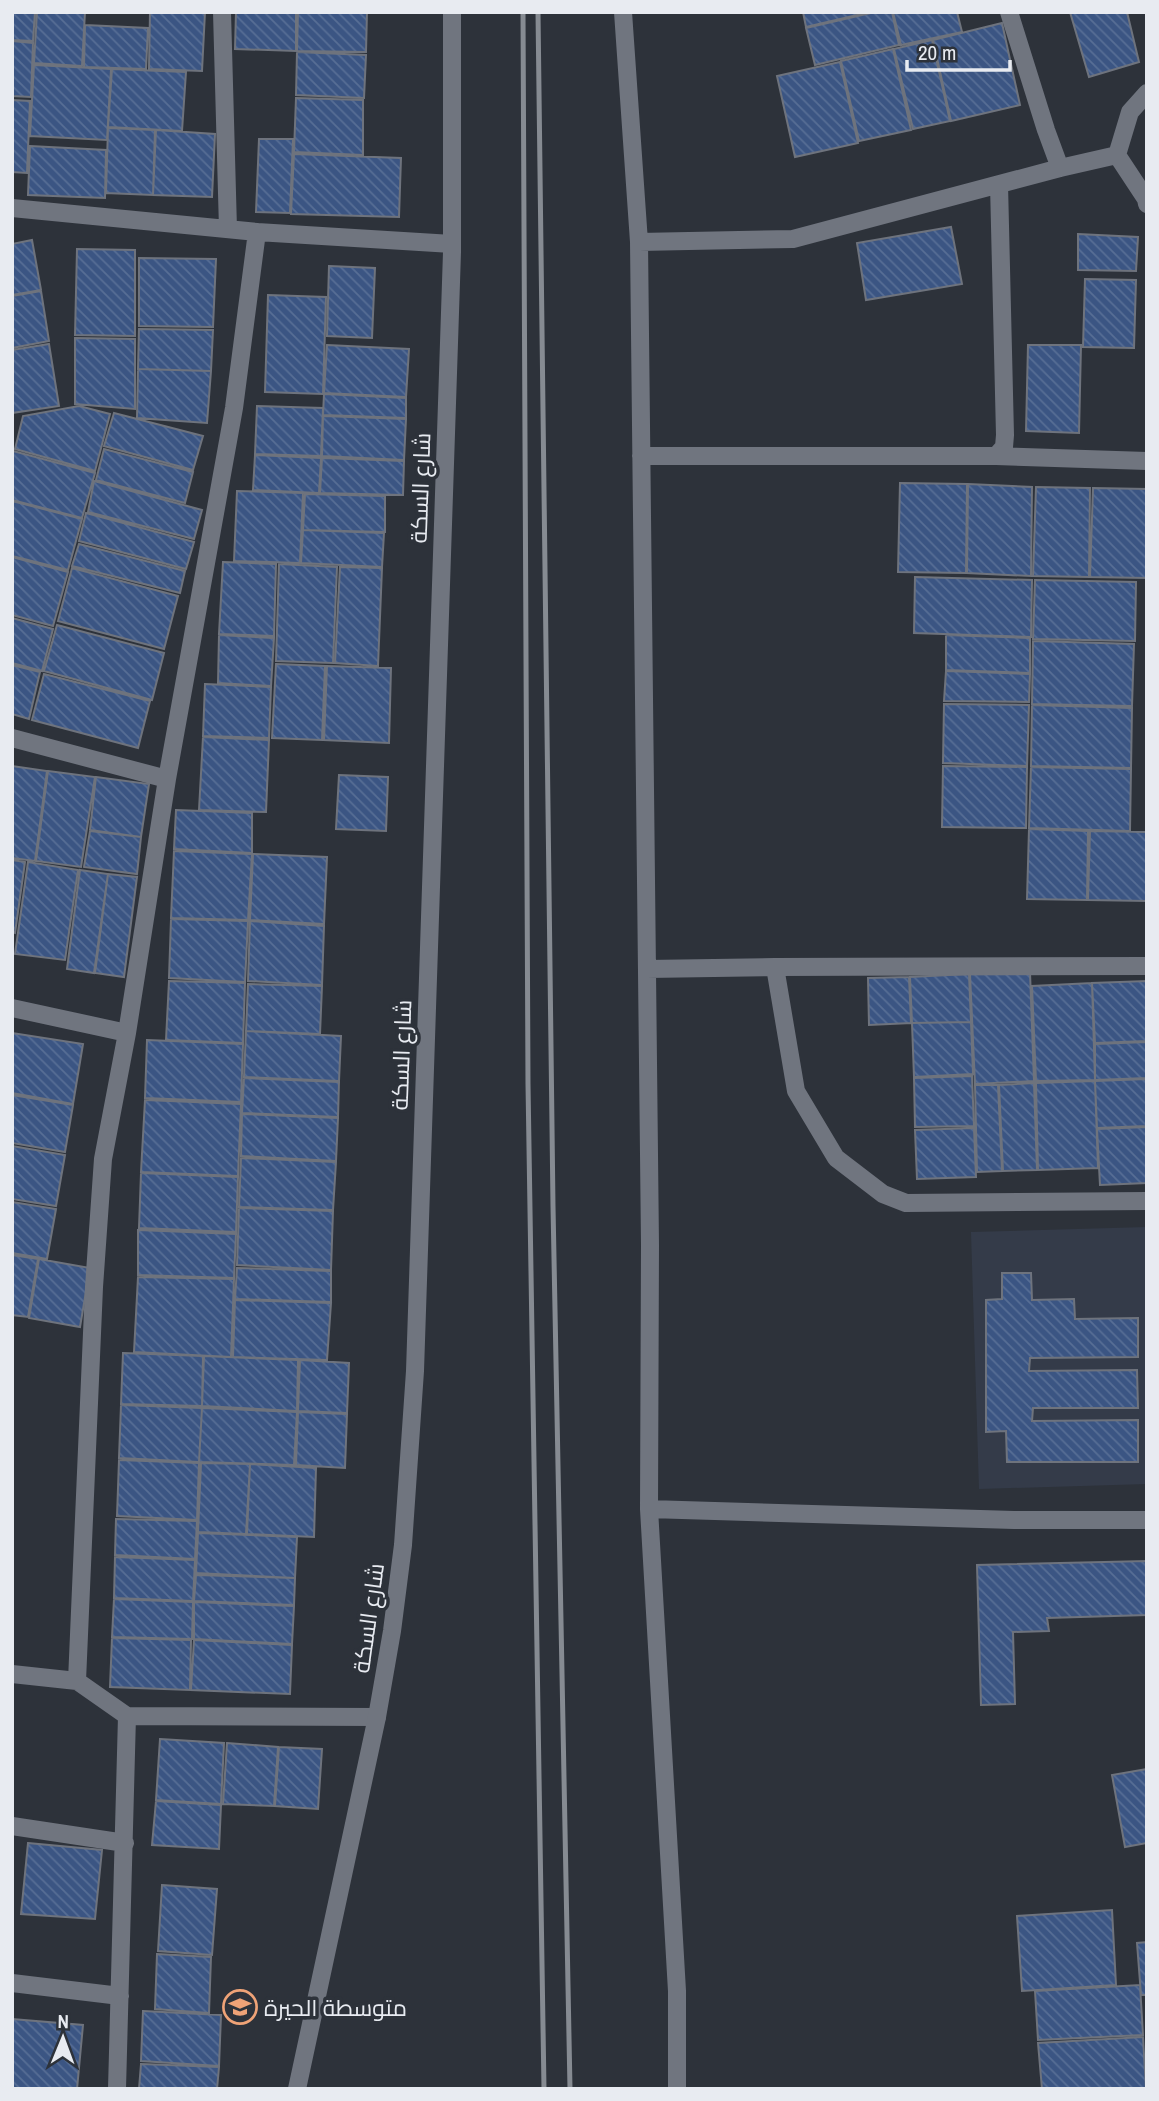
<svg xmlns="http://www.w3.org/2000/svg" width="1159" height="2101" font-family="'Archivo Narrow',Cairo,sans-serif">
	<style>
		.built { fill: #343b49 }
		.building { fill: url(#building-back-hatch); stroke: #6e737d; stroke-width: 2 }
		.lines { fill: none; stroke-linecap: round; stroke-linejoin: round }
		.minor { stroke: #70757f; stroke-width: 18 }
		.tertiary { stroke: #70757f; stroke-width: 18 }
		.rail { stroke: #868b92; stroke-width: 5 }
		.labels { text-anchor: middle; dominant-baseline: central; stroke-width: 7; stroke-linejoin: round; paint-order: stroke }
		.street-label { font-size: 23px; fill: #e8ebf1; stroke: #2d323a }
		.poi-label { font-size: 23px; fill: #e8ebf1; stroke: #2d323a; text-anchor: start }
	</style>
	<defs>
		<pattern id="building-back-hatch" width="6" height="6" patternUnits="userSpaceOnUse" patternTransform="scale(1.75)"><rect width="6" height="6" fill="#3b5583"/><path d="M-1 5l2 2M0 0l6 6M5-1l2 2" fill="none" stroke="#576e95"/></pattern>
	</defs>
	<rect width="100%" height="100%" fill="#2d323a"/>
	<path class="built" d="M 1147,1227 L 1147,1484 L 979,1489 L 971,1232 Z"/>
	<path class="building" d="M 12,12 L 35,12 L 33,41 L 12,40 Z
		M 37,12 L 85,12 L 82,66 L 34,63 Z
		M 150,12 L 205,12 L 202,71 L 149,69 Z
		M 236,12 L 296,12 L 296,51 L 235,49 Z
		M 298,12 L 367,12 L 366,52 L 297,51 Z
		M 803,12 L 870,12 L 806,27 Z
		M 875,12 L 892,12 L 899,45 L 815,65 L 806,28 Z
		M 893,12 L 957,12 L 962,32 L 901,45 Z
		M 1070,12 L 1127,12 L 1139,62 L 1089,77 Z
		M 1002,23 L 1020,105 L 951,121 L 933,40 Z
		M 85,25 L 148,28 L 146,69 L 84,67 Z
		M 932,40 L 950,121 L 913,129 L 894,49 Z
		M 12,41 L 33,43 L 31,97 L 12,96 Z
		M 893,49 L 911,130 L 859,141 L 841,61 Z
		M 297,52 L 366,55 L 364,98 L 296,95 Z
		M 840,62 L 858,143 L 795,157 L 777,76 Z
		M 34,65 L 111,69 L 107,140 L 30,136 Z
		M 112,69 L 186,72 L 182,131 L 108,127 Z
		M 296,98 L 363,100 L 363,155 L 294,152 Z
		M 12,100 L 30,101 L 27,173 L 12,172 Z
		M 108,128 L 155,130 L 153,195 L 106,193 Z
		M 156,130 L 215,134 L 212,197 L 153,195 Z
		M 259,139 L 293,139 L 290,213 L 256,212 Z
		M 30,146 L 106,150 L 105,198 L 28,195 Z
		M 294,154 L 401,158 L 399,217 L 291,214 Z
		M 951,227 L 962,284 L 866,300 L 857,243 Z
		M 1078,234 L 1138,237 L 1136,271 L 1078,270 Z
		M 32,240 L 41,290 L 12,295 L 12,244 Z
		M 77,249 L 135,250 L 135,336 L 75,335 Z
		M 139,258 L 216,259 L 213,327 L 139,326 Z
		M 329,266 L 375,268 L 372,338 L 327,336 Z
		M 1085,279 L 1136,280 L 1134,348 L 1083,347 Z
		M 41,291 L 49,341 L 12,348 L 12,296 Z
		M 268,295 L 326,297 L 323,394 L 265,392 Z
		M 139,329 L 213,330 L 211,371 L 138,369 Z
		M 75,338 L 135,339 L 135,409 L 75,404 Z
		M 49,344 L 59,406 L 12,413 L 12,350 Z
		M 327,345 L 409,349 L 406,397 L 324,393 Z
		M 1028,345 L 1081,345 L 1079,433 L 1026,431 Z
		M 138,369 L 211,371 L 207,423 L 137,418 Z
		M 324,394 L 406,398 L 406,418 L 323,415 Z
		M 79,406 L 110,414 L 95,471 L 15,449 L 23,416 Z
		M 257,406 L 323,408 L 321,456 L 255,454 Z
		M 114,413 L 203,436 L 193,470 L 104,446 Z
		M 323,416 L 406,419 L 404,460 L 322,456 Z
		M 104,449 L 193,472 L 185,503 L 96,480 Z
		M 13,451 L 95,473 L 82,518 L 12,500 Z
		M 255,455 L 321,458 L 319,493 L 253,490 Z
		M 322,458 L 404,461 L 403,495 L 320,493 Z
		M 94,481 L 202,510 L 194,539 L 88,512 Z
		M 900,483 L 967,484 L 966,573 L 898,572 Z
		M 968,484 L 1032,487 L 1031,576 L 967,573 Z
		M 1036,487 L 1090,488 L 1089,577 L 1033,576 Z
		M 1093,488 L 1147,489 L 1147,578 L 1090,577 Z
		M 237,491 L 303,493 L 300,563 L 234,561 Z
		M 305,494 L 385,496 L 385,532 L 303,530 Z
		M 12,501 L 82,519 L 68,570 L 12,556 Z
		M 86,513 L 194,542 L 186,569 L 79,541 Z
		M 303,530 L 384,533 L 382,567 L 301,563 Z
		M 79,544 L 185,571 L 180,593 L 72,566 Z
		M 12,557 L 68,572 L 53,626 L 12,615 Z
		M 223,562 L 276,564 L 274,636 L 219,634 Z
		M 279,564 L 337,567 L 333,663 L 276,661 Z
		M 340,567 L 382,568 L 378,666 L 335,663 Z
		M 72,568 L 178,596 L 164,649 L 58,621 Z
		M 915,577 L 1032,580 L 1031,637 L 914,633 Z
		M 1035,580 L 1136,582 L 1135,641 L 1033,639 Z
		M 12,618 L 53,629 L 42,671 L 12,663 Z
		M 57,625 L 164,653 L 152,700 L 44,671 Z
		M 219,635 L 274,638 L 271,686 L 218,683 Z
		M 946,635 L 1030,638 L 1030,673 L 946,670 Z
		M 1033,641 L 1134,644 L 1132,706 L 1032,704 Z
		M 276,664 L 325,666 L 322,740 L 272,738 Z
		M 12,665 L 40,672 L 29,719 L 12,714 Z
		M 327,666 L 391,668 L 389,743 L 324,740 Z
		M 946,671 L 1030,674 L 1029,702 L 944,701 Z
		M 44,674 L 150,701 L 138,748 L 32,720 Z
		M 205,684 L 271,687 L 269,738 L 203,736 Z
		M 944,704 L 1029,705 L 1027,766 L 943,763 Z
		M 1032,705 L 1132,708 L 1131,768 L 1031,766 Z
		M 203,737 L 269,740 L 266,812 L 199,810 Z
		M 12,766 L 47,771 L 35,861 L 12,858 Z
		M 943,766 L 1027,767 L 1026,828 L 942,827 Z
		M 1031,767 L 1131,769 L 1130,831 L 1029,828 Z
		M 48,771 L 95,777 L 81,867 L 36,861 Z
		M 339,775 L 388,777 L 386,831 L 336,829 Z
		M 96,777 L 149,784 L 141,837 L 90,830 Z
		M 176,810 L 252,813 L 252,853 L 174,849 Z
		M 1029,829 L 1088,831 L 1087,900 L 1027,899 Z
		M 90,831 L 141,837 L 137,874 L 84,867 Z
		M 1090,831 L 1147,832 L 1147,901 L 1088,900 Z
		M 174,851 L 252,854 L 248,920 L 171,918 Z
		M 253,854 L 327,857 L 324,924 L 250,920 Z
		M 12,860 L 25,862 L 15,933 L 12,932 Z
		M 28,862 L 78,870 L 65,960 L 15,954 Z
		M 80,870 L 108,874 L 94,973 L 67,969 Z
		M 108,874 L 137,877 L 124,977 L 95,973 Z
		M 171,919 L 248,921 L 245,982 L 169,978 Z
		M 250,921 L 324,926 L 322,985 L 248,981 Z
		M 1030,972 L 1034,1081 L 975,1084 L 970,974 Z
		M 969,974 L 971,1022 L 912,1023 L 910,977 Z
		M 909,977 L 911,1023 L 869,1025 L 868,978 Z
		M 169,981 L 245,983 L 243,1043 L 166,1040 Z
		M 1147,981 L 1147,1041 L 1095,1043 L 1092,983 Z
		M 1092,983 L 1095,1080 L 1036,1081 L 1032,986 Z
		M 248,984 L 322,986 L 320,1034 L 246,1031 Z
		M 971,1022 L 973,1074 L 914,1077 L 912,1023 Z
		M 246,1031 L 341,1036 L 339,1081 L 244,1077 Z
		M 12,1033 L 83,1044 L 73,1104 L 12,1093 Z
		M 147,1040 L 243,1044 L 241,1102 L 145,1098 Z
		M 1147,1042 L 1147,1078 L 1095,1080 L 1095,1044 Z
		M 972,1076 L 974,1126 L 915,1127 L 914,1078 Z
		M 244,1078 L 339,1082 L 338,1117 L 242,1113 Z
		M 1147,1079 L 1147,1126 L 1097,1128 L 1095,1081 Z
		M 1095,1081 L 1098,1168 L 1038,1170 L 1036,1083 Z
		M 1034,1083 L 1037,1170 L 1003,1171 L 999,1085 Z
		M 975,1085 L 998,1085 L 1002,1171 L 977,1172 Z
		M 12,1095 L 73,1105 L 65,1152 L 12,1143 Z
		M 145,1100 L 241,1104 L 238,1176 L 141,1172 Z
		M 242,1114 L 338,1118 L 336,1161 L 241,1156 Z
		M 1147,1127 L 1147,1183 L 1100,1185 L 1097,1129 Z
		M 974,1128 L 976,1177 L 917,1179 L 915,1130 Z
		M 12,1146 L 65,1155 L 56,1206 L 12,1199 Z
		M 241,1158 L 336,1162 L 333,1210 L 239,1207 Z
		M 141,1173 L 238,1177 L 236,1232 L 139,1228 Z
		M 12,1202 L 56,1209 L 47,1259 L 12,1253 Z
		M 239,1208 L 333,1211 L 331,1270 L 237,1265 Z
		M 138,1230 L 236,1234 L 234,1278 L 138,1275 Z
		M 12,1255 L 38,1259 L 28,1317 L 12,1315 Z
		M 39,1259 L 90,1268 L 80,1327 L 29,1318 Z
		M 237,1268 L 331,1271 L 331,1302 L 235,1299 Z
		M 1002,1273 L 1031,1273 L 1032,1300 L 1074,1299 L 1075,1319 L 1138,1318 L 1138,1357 L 1030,1358 L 1029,1371 L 1137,1370 L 1138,1408 L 1033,1408 L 1032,1421 L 1138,1420 L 1138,1462 L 1007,1462 L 1006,1431 L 986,1432 L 986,1300 L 1002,1299 Z
		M 138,1277 L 234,1279 L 231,1357 L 134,1352 Z
		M 235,1300 L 331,1303 L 327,1360 L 233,1357 Z
		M 123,1353 L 203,1356 L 202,1406 L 121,1404 Z
		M 204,1356 L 298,1360 L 297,1411 L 202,1406 Z
		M 300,1360 L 349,1363 L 347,1413 L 298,1411 Z
		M 121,1405 L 202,1408 L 199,1462 L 119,1458 Z
		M 202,1408 L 297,1412 L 294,1465 L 199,1462 Z
		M 298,1412 L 347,1414 L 345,1468 L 296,1465 Z
		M 119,1460 L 199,1463 L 197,1520 L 117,1516 Z
		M 201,1463 L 250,1464 L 246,1534 L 198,1532 Z
		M 250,1464 L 316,1468 L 314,1537 L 247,1534 Z
		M 116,1519 L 197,1521 L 195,1559 L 115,1555 Z
		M 198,1533 L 297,1537 L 295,1578 L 196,1573 Z
		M 115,1557 L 195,1560 L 193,1601 L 114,1598 Z
		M 1147,1561 L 1147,1615 L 1047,1618 L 1049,1631 L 1013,1632 L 1015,1704 L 981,1705 L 977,1565 Z
		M 196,1575 L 295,1578 L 294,1605 L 194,1601 Z
		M 114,1599 L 193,1602 L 192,1639 L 112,1637 Z
		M 194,1602 L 294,1606 L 292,1644 L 194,1639 Z
		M 112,1638 L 191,1640 L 190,1690 L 110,1687 Z
		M 194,1640 L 292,1645 L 290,1694 L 191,1690 Z
		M 160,1739 L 224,1743 L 221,1804 L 156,1800 Z
		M 227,1743 L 278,1747 L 274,1806 L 223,1804 Z
		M 279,1747 L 322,1749 L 318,1809 L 275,1806 Z
		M 1147,1769 L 1147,1843 L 1125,1847 L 1112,1775 Z
		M 156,1801 L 221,1805 L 219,1849 L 152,1845 Z
		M 28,1843 L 102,1850 L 95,1919 L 21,1914 Z
		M 162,1885 L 217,1889 L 212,1955 L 158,1951 Z
		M 1112,1910 L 1116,1985 L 1022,1991 L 1017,1916 Z
		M 1147,1942 L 1147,1995 L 1141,1995 L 1137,1943 Z
		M 157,1954 L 211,1957 L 209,2013 L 155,2009 Z
		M 1140,1985 L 1143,2035 L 1038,2040 L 1035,1991 Z
		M 143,2011 L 221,2015 L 219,2066 L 141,2061 Z
		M 12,2019 L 83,2025 L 77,2089 L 12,2089 Z
		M 1143,2037 L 1146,2089 L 1042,2089 L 1038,2043 Z
		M 141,2064 L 219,2067 L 217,2089 L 139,2089 Z"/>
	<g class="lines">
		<path class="minor" d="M 222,12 L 228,229
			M 623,12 L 639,242 L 650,1245 L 649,1509 L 677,1991 L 677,2089
			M 1009,12 L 1046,130 L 1060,168
			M 1117,155 L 1130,112 L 1147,93
			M 1117,155 L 1146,199 L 1147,204
			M 12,208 L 257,232 L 452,244
			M 639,242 L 793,239 L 1060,168 L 1117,155
			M 641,456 L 996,456 L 1004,447 L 1005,435 L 999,184
			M 996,456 L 1147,461
			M 12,738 L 167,779
			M 775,967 L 796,1091 L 836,1158 L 883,1194 L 906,1203 L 1147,1201
			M 647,969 L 775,967 L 1147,966
			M 12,1008 L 127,1033
			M 649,1509 L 1014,1520 L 1147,1520
			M 12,1674 L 77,1681 L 127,1716 L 377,1717
			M 77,1681 L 94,1287 L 103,1159 L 127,1033 L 167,779 L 234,408 L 257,232
			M 12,1826 L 125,1843
			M 12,1983 L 120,1996
			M 117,2089 L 127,1716"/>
		<path class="tertiary" d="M 297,2089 L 377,1717 L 392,1631 L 403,1545 L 415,1371 L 452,252 L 452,12"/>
		<path class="rail" d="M 523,12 L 528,1084 L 544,2089
			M 538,12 L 553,1206 L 570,2089"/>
	</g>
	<defs>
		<g id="school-ring" transform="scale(1.75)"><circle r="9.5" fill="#2d323a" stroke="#efa377" stroke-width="1.5"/><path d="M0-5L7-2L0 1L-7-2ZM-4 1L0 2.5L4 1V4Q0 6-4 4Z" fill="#efa377"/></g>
	</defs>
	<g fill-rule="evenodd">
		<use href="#school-ring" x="240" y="2007"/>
	</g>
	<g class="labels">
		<g class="street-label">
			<text transform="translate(420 488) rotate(-88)">شارع السكة</text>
			<text transform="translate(401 1055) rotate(-88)">شارع السكة</text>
			<text transform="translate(368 1618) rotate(-82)">شارع السكة</text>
		</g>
		<g class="poi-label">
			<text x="264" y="2007">متوسطة الحيرة</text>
		</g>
	</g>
	<rect width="1159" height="2101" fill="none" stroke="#e8ebf1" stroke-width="28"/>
	<g transform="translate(63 2038) rotate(1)" stroke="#2d323a" stroke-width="5" paint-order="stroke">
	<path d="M0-5L12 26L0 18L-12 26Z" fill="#e8ebf1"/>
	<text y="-10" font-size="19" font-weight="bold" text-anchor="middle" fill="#e8ebf1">N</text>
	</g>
	<path d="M907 60v10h103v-10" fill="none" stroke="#e8ebf1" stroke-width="3.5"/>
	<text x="918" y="60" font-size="21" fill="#e8ebf1" stroke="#2d323a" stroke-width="5" paint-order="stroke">20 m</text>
</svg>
